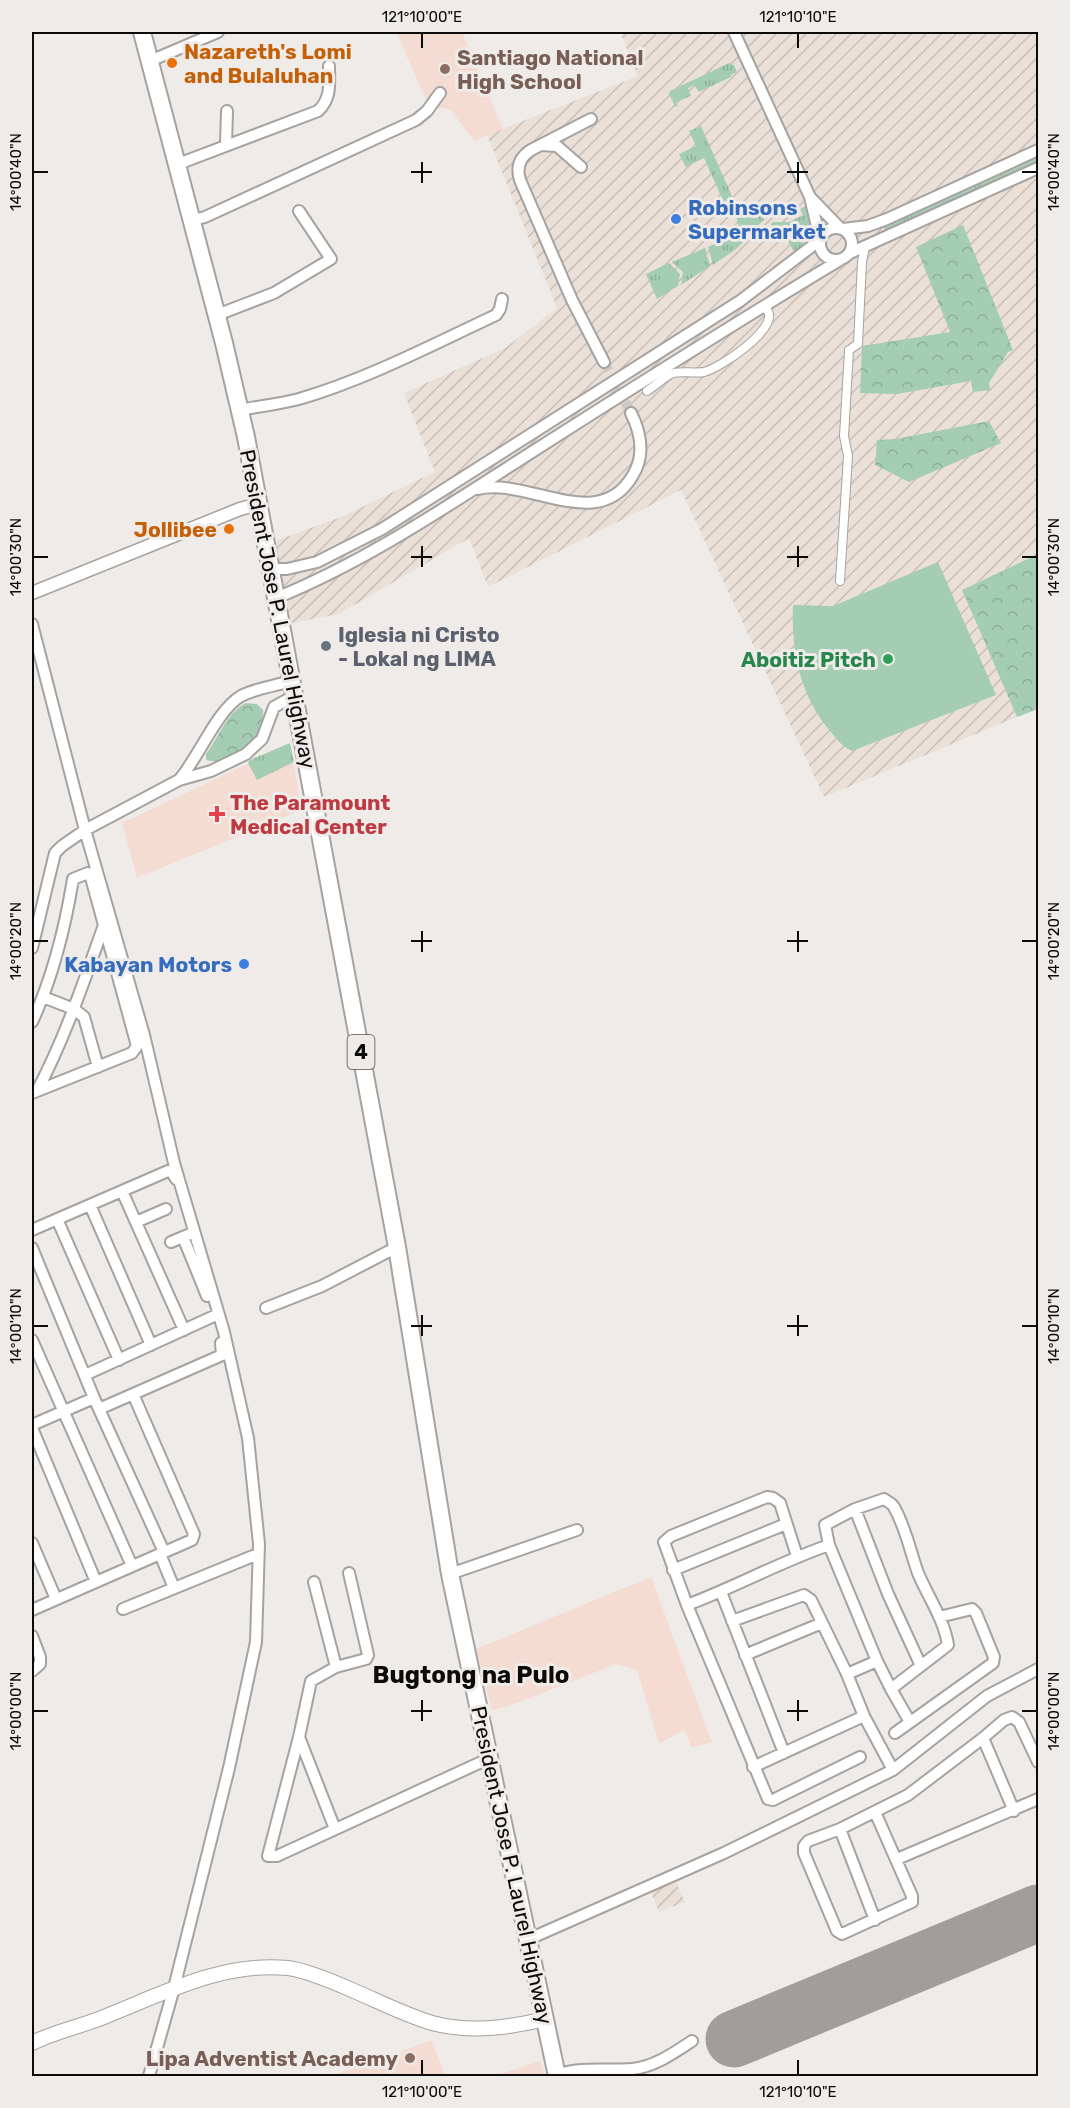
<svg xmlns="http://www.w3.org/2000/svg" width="1070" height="2108" font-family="Rubik,sans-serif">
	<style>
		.industrial { fill: url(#industrial-furrows) }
		.education { fill: #f5dcd3 }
		.grass { fill: url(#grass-tufts) }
		.forest { fill: url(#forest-crowns) }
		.pitch { fill: #a4cdb4 }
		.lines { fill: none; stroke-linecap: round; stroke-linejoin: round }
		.runway { stroke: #a09d9a; stroke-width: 57 }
		.minor-tunnel { stroke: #cdc9c7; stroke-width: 10; stroke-dasharray: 10 5; stroke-linecap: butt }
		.pedestrian-casing { stroke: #a6a2a0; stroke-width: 10 }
		.minor-casing { stroke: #a6a2a0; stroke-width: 14 }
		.tertiary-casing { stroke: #a6a2a0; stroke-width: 15 }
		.secondary-casing { stroke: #a6a2a0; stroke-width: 16 }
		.trunk-casing { stroke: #a6a2a0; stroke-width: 20 }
		.pedestrian { stroke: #fff; stroke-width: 8 }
		.minor { stroke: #fff; stroke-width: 10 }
		.tertiary { stroke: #fff; stroke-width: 12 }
		.secondary { stroke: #fff; stroke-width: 14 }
		.trunk { stroke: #fff; stroke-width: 16 }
		.ticks { fill: none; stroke: #0d0b0a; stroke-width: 2 }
		.food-dot { fill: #e8710a; stroke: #efebe8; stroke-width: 2 }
		.education-dot { fill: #8d6e63; stroke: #efebe8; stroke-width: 2 }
		.shop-dot { fill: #3f7fe0; stroke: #efebe8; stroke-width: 2 }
		.worship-dot { fill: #6b7280; stroke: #efebe8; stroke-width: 2 }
		.leisure-dot { fill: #2e9e5b; stroke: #efebe8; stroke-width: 2 }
		.health-dot { fill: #e0444e; stroke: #efebe8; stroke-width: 2 }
		.labels { text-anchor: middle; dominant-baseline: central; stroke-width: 6; stroke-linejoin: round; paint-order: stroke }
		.shield { fill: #efebe8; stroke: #514e4d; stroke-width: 1.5 }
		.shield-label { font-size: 20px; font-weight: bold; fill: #0d0b0a }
		.food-label { font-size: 21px; font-weight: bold; fill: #c56008; stroke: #efebe8; text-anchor: start }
		.education-label { font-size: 21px; font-weight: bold; fill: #785e54; stroke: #efebe8; text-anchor: start }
		.shop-label { font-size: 21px; font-weight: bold; fill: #366cbe; stroke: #efebe8; text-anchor: start }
		.street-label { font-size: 21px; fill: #0d0b0a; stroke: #efebe8 }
		.worship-label { font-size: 21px; font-weight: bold; fill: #5b616d; stroke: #efebe8; text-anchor: start }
		.leisure-label { font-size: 21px; font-weight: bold; fill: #27864d; stroke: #efebe8; text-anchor: end }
		.health-label { font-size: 21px; font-weight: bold; fill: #be3a42; stroke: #efebe8; text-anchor: start }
		.quarter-label { font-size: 24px; font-weight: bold; fill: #0d0b0a; stroke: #efebe8 }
		.neatline { fill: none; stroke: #0d0b0a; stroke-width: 2 }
		.ticks-label { font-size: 15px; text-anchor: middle; fill: #0d0b0a }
	</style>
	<defs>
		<pattern id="industrial-furrows" width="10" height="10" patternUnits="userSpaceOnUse" patternTransform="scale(1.5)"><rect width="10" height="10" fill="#ebe0d8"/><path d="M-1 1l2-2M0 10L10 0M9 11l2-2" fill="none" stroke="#c8bfb8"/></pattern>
		<pattern id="grass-tufts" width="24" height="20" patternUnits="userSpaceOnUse" patternTransform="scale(1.5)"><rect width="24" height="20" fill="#a4cdb4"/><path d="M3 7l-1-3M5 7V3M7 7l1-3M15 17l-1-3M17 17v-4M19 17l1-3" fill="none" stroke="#8caf99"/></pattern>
		<pattern id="forest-crowns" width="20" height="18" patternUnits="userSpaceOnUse" patternTransform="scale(1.5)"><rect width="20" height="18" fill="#a4cdb4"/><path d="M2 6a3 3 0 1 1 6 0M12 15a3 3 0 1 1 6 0" fill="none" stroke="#8caf99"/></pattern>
	</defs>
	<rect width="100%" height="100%" fill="#efebe8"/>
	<path class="industrial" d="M 620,32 L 1038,32 L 1038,554 L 962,590 L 1017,717 L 824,797 L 681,490 L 488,587 L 469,538 L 339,614 L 292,623 L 275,541 L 341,517 L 435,472 L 404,393 L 505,348 L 557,308 L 487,135 L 638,76 Z
		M 675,1880 L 685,1902 L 659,1912 L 650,1890 Z"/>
	<path class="education" d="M 396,32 L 462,32 L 503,129 L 474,141 L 450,109 L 429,107 Z
		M 290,743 L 302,810 L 137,878 L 122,823 L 249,763 L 250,760 Z
		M 651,1577 L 712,1742 L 692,1748 L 684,1730 L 659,1744 L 637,1670 L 616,1664 L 520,1702 L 492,1711 L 476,1649 Z
		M 432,2040 L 445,2076 L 332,2076 Z
		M 540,2061 L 545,2074 L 537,2076 L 494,2076 Z"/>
	<path class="grass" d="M 729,63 L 734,65 L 737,72 L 731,75 L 731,77 L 699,92 L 694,85 L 688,88 L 691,96 L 676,102 L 678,107 L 675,106 L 669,94 L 670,91 Z
		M 701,126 L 735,203 L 729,214 L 704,158 L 686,167 L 679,154 L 696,146 L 689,131 Z
		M 1038,155 L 1038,162 L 886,232 L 883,226 Z
		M 745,202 L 759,206 L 764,220 L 754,229 L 739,227 L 735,213 Z
		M 806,206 C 815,225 810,239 795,253 L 783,234 L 771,226 L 772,222 L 789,222 L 803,215 L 800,209 Z
		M 736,234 L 746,239 L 736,249 L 713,265 L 708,247 Z
		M 705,248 L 710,266 L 681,285 L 683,272 L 672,262 Z
		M 669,263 L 680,274 L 678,286 L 657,299 L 646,274 Z
		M 290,743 L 294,762 L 257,780 L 248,763 L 250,760 Z"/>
	<path class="forest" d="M 963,225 L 1013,350 L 1008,352 L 989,383 L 990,390 L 973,392 L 971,381 L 897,394 L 860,393 L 862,346 L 950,332 L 916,247 Z
		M 989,421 L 1001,443 L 909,482 L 875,465 L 877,440 L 896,439 Z
		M 1038,554 L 1038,709 L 1017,717 L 962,590 Z
		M 246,703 L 257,704 L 263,710 C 265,735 247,751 224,759 C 218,761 212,762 206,760 L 206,754 C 219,737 226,713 246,703 Z"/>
	<path class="pitch" d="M 938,562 L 996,695 L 852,751 C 843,747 837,740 831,732 C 800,696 791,652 793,605 L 833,606 Z"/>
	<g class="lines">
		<path class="runway" d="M 734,2039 L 1038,1913"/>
		<path class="minor-tunnel" d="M 604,362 L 631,413"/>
		<g class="pedestrian-casing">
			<path id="pedestrian" d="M 852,348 L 858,344 L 862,262 L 865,247
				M 647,391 C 655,386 663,378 671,374 C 680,370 693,374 704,372 C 720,368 772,333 769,314 C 769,313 766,308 765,306
				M 840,581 L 848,456 L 844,436 L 849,350"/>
		</g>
		<g class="minor-casing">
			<path id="minor" d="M 734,32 L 810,197 L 820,239
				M 150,61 L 218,32
				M 591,119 L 531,150 C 520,157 516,167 520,180 L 572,300 L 604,362
				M 226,145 L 227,111
				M 541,145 L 557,146 L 581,167
				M 178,164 L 318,111 C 332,98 329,83 329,66
				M 810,197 L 840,228
				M 193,220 L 205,217 L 416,120 L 427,111 L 440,93
				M820 244a16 16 0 1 1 32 0a16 16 0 1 1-32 0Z
				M 843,229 L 868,226 L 887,219 L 1038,150
				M 850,253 L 1038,168
				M 217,315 L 274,293 L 331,259 L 299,211
				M 240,410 C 260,406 280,404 299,399 C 367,379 432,345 496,315 L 500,309 L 502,299
				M 478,489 C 529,477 599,535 633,475 C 645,455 641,433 631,413
				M 270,569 L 287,569 L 317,562 L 382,529 L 740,301 L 820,240
				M 276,598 C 367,561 449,505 532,452 C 634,387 736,322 840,260
				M 32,624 L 85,830 L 144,1035 L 174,1163 L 224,1332 L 248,1438 L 259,1544 L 256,1642 L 229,1768 L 174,1988 L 149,2076
				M 179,780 C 199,757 217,710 241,696 C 256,688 275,686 291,681
				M 32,948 L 55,853 L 62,846 L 85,830 L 179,780 L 211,771 L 246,754 L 262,739 L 274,707 L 294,696
				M 43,997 L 74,1009 L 84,1017 L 98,1067
				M 32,1022 C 53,977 65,928 73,879 L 88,873 L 90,874 L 137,1046 L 132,1053 L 32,1093
				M 37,1091 C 65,1038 84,981 104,925
				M 122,1191 L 184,1330
				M 90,1205 L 151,1345
				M 57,1219 L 119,1360
				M 136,1222 L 166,1209
				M 32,1230 L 168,1171 L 172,1172 L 176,1179
				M 183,1237 L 207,1296
				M 171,1242 L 190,1234
				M 32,1248 L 94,1398 L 164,1552
				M 266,1308 L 322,1286 L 397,1247
				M 32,1340 L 132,1566
				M 85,1375 L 214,1316
				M 99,1409 L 222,1355 L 221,1343
				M 32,1425 L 94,1398
				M 32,1428 L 96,1582
				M 884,1499 C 888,1502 892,1503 894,1507 C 906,1528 910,1551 918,1573 C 928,1597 944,1619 948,1645 L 891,1689 L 877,1661 L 829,1545 L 825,1525 L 855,1509 Z
				M 855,1509 L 888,1594 L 921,1666
				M 32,1543 L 56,1599
				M 160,1554 L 174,1588
				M 797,1556 L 780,1503 L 773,1498 L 767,1497 L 671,1536 L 664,1542 L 687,1605 L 768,1799 L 773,1800 L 860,1757
				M 673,1570 L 786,1524
				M 349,1573 L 368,1655 L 366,1659 L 336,1667 L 311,1681 L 299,1737 L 268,1856 L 277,1856 L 490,1758
				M 450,1574 L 577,1530
				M 314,1582 L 336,1667
				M 721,1592 L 784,1753
				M 687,1605 C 735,1587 780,1562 829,1545
				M 123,1609 L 253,1556
				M 32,1610 L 192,1540 L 194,1534 L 133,1394
				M 732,1621 L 804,1595 L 811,1600 L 847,1674 L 864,1716 L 893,1770
				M 32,1636 L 40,1657 L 40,1664 L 32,1671
				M 745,1655 L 822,1623
				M 847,1674 L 877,1661
				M 891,1689 L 910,1722
				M 895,1733 L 993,1663 L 994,1657 L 976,1613 L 972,1609 L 939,1617
				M 299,1737 L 335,1829
				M 983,1738 L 1014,1811
				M 753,1767 L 864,1716
				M 875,1812 L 912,1896 L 912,1902 L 842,1934 L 837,1931 L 804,1853 L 804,1846 L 808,1841 L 840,1829 L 908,1795 L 983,1738 L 1004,1720 L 1012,1717 L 1019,1722 L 1038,1762
				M 840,1829 L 875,1920
				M 897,1859 L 1038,1799
				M 529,1939 L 724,1853 L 893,1770 L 987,1696 L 1038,1669
				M 556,2075 C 581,2066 607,2071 632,2069 C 654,2067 674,2053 692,2041"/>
		</g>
		<g class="tertiary-casing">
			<path id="tertiary" d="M 32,593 L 240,509 L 259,504"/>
		</g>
		<g class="secondary-casing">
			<path id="secondary" d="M 32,2043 C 52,2033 74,2028 96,2020 C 157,1997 220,1961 288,1968 C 304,1970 336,1983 352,1990 C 378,2001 405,2015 432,2023 C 470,2033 507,2028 545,2019"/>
		</g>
		<g class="trunk-casing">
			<path id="trunk" d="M 142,32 L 224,343 L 246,437 L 397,1247 L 450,1574 L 557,2076"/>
		</g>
		<use href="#pedestrian" class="pedestrian"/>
		<use href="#minor" class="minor"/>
		<use href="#tertiary" class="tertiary"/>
		<use href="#secondary" class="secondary"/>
		<use href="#trunk" class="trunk"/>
	</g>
	<path class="ticks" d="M 422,33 L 422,48M 798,33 L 798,48M 422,162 L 422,183M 798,162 L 798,183M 33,172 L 48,172M 411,172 L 432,172M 787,172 L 808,172M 1022,172 L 1037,172M 422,546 L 422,567M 798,546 L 798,567M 33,557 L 48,557M 411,557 L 432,557M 787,557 L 808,557M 1022,557 L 1037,557M 422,931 L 422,952M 798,931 L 798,952M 33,941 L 48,941M 411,941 L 432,941M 787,941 L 808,941M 1022,941 L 1037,941M 422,1315 L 422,1336M 798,1315 L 798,1336M 33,1326 L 48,1326M 411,1326 L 432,1326M 787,1326 L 808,1326M 1022,1326 L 1037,1326M 422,1700 L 422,1721M 798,1700 L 798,1721M 33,1711 L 48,1711M 411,1711 L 432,1711M 787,1711 L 808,1711M 1022,1711 L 1037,1711M 422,2060 L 422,2075M 798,2060 L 798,2075"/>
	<g class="food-dot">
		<circle cx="172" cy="63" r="6"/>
		<circle cx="229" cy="529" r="6"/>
	</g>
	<g class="education-dot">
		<circle cx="445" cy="69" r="6"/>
		<circle cx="410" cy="2058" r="6"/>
	</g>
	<g class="shop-dot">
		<circle cx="676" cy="219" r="6"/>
		<circle cx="244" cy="964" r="6"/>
	</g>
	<circle class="worship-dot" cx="326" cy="646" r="6"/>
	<circle class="leisure-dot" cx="888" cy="659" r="6"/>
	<path class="health-dot" d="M214 805h6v6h6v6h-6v6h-6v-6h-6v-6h6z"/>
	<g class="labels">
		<rect class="shield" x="347.5" y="1035" width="27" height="34" rx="4.5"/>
		<g class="shield-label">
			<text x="361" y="1052">4</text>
		</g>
		<g class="food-label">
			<text x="184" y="51">Nazareth's Lomi<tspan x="184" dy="24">and Bulaluhan</tspan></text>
			<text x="217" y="529" text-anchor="end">Jollibee</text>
		</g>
		<g class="education-label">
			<text x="457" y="57">Santiago National<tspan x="457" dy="24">High School</tspan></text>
			<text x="398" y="2058" text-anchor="end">Lipa Adventist Academy</text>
		</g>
		<g class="shop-label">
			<text x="688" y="207">Robinsons<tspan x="688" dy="24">Supermarket</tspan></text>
			<text x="232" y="964" text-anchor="end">Kabayan Motors</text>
		</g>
		<g class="street-label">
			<text transform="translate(278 609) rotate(79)">President Jose P. Laurel Highway</text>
			<text transform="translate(512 1865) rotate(78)">President Jose P. Laurel Highway</text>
		</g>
		<g class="worship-label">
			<text x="338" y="634">Iglesia ni Cristo<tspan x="338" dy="24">- Lokal ng LIMA</tspan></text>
		</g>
		<g class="leisure-label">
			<text x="876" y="659">Aboitiz Pitch</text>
		</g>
		<g class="health-label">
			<text x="230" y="802">The Paramount<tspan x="230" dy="24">Medical Center</tspan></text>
		</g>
		<g class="quarter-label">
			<text x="471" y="1675">Bugtong na Pulo</text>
		</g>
	</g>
	<rect width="1070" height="2108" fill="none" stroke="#efebe8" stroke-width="66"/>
	<rect x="33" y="33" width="1004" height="2042" class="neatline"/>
	<g class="ticks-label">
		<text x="422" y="22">121°10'00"E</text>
		<text x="798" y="22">121°10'10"E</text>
		<text transform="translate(16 172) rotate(-90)" y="5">14°00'40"N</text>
		<text transform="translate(1054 172) rotate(-90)" y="5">14°00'40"N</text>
		<text transform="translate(16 557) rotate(-90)" y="5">14°00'30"N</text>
		<text transform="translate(1054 557) rotate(-90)" y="5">14°00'30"N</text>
		<text transform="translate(16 941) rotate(-90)" y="5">14°00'20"N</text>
		<text transform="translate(1054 941) rotate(-90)" y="5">14°00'20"N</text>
		<text transform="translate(16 1326) rotate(-90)" y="5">14°00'10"N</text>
		<text transform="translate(1054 1326) rotate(-90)" y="5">14°00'10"N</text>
		<text transform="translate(16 1711) rotate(-90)" y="5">14°00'00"N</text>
		<text transform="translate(1054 1711) rotate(-90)" y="5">14°00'00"N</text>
		<text x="422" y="2097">121°10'00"E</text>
		<text x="798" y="2097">121°10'10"E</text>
	</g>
</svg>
